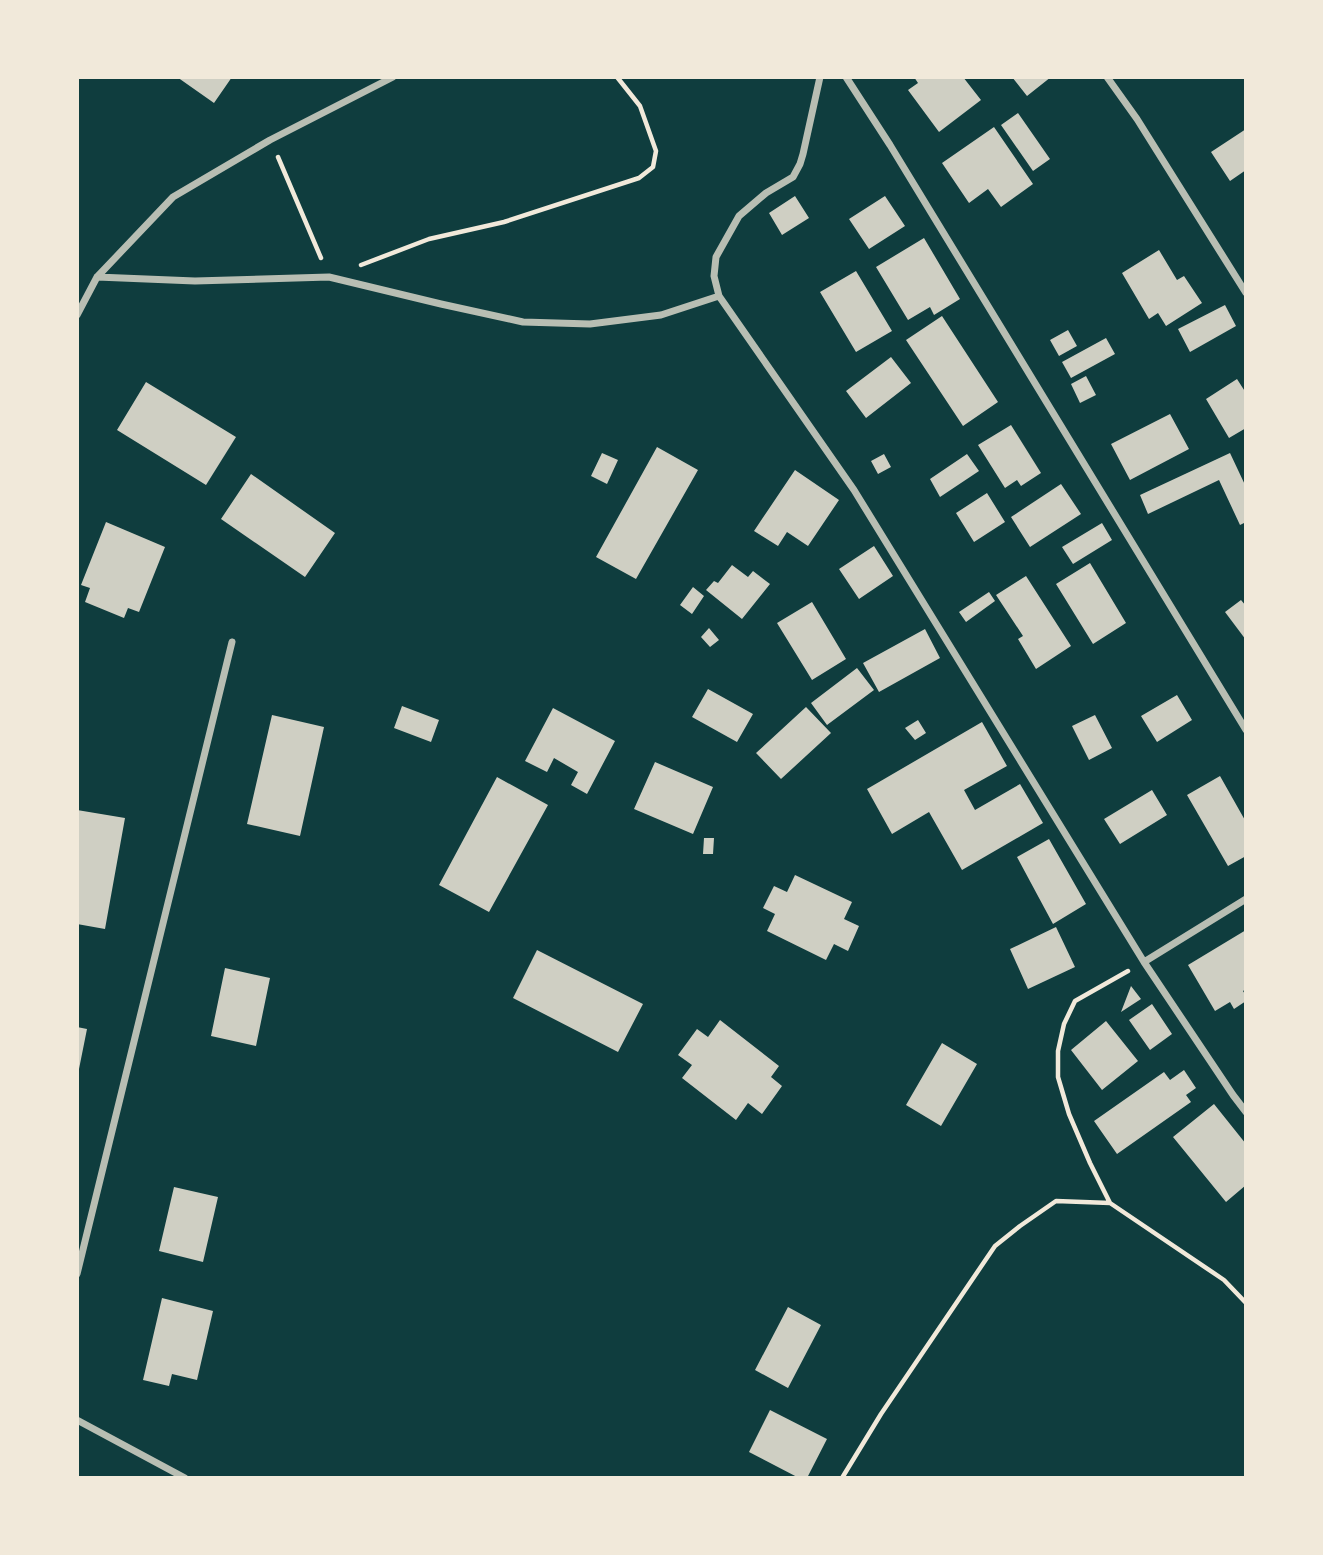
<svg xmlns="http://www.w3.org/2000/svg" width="1323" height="1555" font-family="Jost,sans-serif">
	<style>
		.building { fill: #cfcfc3 }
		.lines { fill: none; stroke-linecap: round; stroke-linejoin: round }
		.path { stroke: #f1e9da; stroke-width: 4.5 }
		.minor { stroke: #b8beb3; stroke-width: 7 }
	</style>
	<rect width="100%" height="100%" fill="#0f3d3e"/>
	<path class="building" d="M 177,77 L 232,77 L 214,103 Z
		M 914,77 L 963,77 L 981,100 L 939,132 L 908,90 L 918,83 Z
		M 1012,77 L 1051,77 L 1027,96 Z
		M 1018,113 L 1050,159 L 1033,171 L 1001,125 Z
		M 994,127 L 1033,184 L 1001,207 L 988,189 L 969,203 L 942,163 Z
		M 1246,129 L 1246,170 L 1230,181 L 1211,152 Z
		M 795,196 L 809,218 L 782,235 L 769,213 Z
		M 885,196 L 905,226 L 869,249 L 849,219 Z
		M 924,238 L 960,299 L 934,315 L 930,307 L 908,320 L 876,267 Z
		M 1159,250 L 1177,280 L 1184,276 L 1202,303 L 1166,326 L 1158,313 L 1149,319 L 1122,273 Z
		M 856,271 L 892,331 L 856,352 L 820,292 Z
		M 1225,305 L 1236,326 L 1190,352 L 1178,329 Z
		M 942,316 L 998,402 L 963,426 L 906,340 Z
		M 1068,330 L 1077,346 L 1059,356 L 1050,340 Z
		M 1106,338 L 1115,354 L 1071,378 L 1062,362 Z
		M 891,357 L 911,383 L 866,418 L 846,391 Z
		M 1086,376 L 1096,395 L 1080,403 L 1071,384 Z
		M 1237,379 L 1246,393 L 1246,428 L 1229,438 L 1206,399 Z
		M 146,382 L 236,437 L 206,485 L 117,430 Z
		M 1170,414 L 1189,449 L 1130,480 L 1111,444 Z
		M 1011,425 L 1041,473 L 1021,486 L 1017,480 L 1005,488 L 978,445 Z
		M 657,447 L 698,470 L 636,579 L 596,557 Z
		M 602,453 L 618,460 L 607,484 L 591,476 Z
		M 1230,453 L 1246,487 L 1246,522 L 1240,525 L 1219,480 L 1148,514 L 1140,495 Z
		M 884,454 L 891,467 L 878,474 L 871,461 Z
		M 967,454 L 979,471 L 940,497 L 930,479 Z
		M 795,470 L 839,500 L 808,546 L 787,532 L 778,546 L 754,531 Z
		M 251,474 L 335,533 L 305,577 L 221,519 Z
		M 1061,484 L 1081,514 L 1030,547 L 1011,517 Z
		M 987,493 L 1005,522 L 974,542 L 956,513 Z
		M 106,522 L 165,547 L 139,612 L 128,608 L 124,618 L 85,602 L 90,588 L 81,585 Z
		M 1102,523 L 1112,540 L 1073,564 L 1062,547 Z
		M 874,546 L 893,576 L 859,599 L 839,569 Z
		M 1090,563 L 1126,623 L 1093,644 L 1056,584 Z
		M 732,565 L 748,577 L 753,571 L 770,584 L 742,619 L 706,590 L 714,581 L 718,583 Z
		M 1026,576 L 1071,646 L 1036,669 L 1018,639 L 1023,636 L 996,595 Z
		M 693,587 L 704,596 L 692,614 L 680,605 Z
		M 989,592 L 995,601 L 966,622 L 959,612 Z
		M 1241,600 L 1246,606 L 1246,640 L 1225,612 Z
		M 812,602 L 846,659 L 812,680 L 777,623 Z
		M 709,628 L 719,640 L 710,647 L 701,637 Z
		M 925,629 L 940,658 L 879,692 L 863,663 Z
		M 857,668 L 874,690 L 827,725 L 811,703 Z
		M 708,689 L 753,714 L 737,742 L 692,717 Z
		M 1177,695 L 1192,720 L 1157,742 L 1141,716 Z
		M 402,706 L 439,720 L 431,742 L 394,728 Z
		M 806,707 L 831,733 L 781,779 L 756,753 Z
		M 553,708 L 615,741 L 587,794 L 571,785 L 578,772 L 554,758 L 547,772 L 525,761 Z
		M 272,715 L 324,727 L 300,836 L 247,824 Z
		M 1095,715 L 1112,748 L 1089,760 L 1072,726 Z
		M 918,720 L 926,733 L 915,740 L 905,728 Z
		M 982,722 L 1007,766 L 964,790 L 975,810 L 1020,784 L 1043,823 L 962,870 L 929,812 L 892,834 L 867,789 Z
		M 655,762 L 713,787 L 693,834 L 634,809 Z
		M 1220,776 L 1246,822 L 1246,856 L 1228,866 L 1187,795 Z
		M 497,777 L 548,805 L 489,912 L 439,885 Z
		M 1152,790 L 1167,815 L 1120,844 L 1104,819 Z
		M 77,810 L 125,818 L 105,929 L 77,924 Z
		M 704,838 L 714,838 L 713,854 L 703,854 Z
		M 1049,839 L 1086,904 L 1053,924 L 1017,857 Z
		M 795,875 L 852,902 L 844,919 L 859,926 L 848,951 L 834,944 L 826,960 L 767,931 L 775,914 L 763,908 L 774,886 L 787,892 Z
		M 1056,927 L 1075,967 L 1028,989 L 1010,949 Z
		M 1246,930 L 1246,989 L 1243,991 L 1246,996 L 1246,1001 L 1234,1009 L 1230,1002 L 1215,1011 L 1188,965 Z
		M 537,950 L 643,1004 L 618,1052 L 513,998 Z
		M 225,968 L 270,978 L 256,1046 L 211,1036 Z
		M 1131,986 L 1141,999 L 1121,1012 Z
		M 1152,1004 L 1172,1034 L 1150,1050 L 1129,1020 Z
		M 720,1020 L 779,1066 L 771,1077 L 782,1086 L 762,1114 L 748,1103 L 736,1120 L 682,1078 L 692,1065 L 678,1055 L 697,1029 L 708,1037 Z
		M 1106,1021 L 1138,1061 L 1102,1090 L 1071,1050 Z
		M 77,1027 L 87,1029 L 78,1074 L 77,1074 Z
		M 942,1043 L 977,1064 L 941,1126 L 906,1105 Z
		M 1184,1070 L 1196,1088 L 1186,1095 L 1191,1102 L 1117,1154 L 1094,1121 L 1164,1072 L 1170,1080 Z
		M 1214,1104 L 1246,1144 L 1246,1185 L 1226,1202 L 1173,1137 Z
		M 174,1187 L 218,1197 L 203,1262 L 159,1251 Z
		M 162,1298 L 213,1311 L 197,1380 L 172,1374 L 169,1386 L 143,1380 Z
		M 788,1307 L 821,1325 L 788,1388 L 755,1370 Z
		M 770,1410 L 827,1439 L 807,1478 L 799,1478 L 749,1452 Z"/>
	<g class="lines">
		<path class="path" d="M 278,157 L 321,258
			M 361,265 L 429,239 L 504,222 L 639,178 L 653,167 L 656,151 L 640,106 L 617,77
			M 1128,971 L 1075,1001 L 1064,1024 L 1058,1051 L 1058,1077 L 1069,1114 L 1090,1163 L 1110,1203 L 1224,1280 L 1246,1303
			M 842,1478 L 881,1414 L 995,1246 L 1020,1226 L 1056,1201 L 1110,1203"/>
		<path class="minor" d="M 820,77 L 803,154 L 800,164 L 793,177 L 766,193 L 739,216 L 716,257 L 714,276 L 719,296 L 854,490 L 1144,962 L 1233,1095 L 1246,1112
			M 846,77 L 890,145 L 1246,730
			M 1107,77 L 1137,119 L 1246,293
			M 97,277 L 195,281 L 329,277 L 441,304 L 523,322 L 590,324 L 661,315 L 719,296
			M 77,315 L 97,277 L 173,197 L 270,140 L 393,77
			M 1144,962 L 1246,899
			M 77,1274 L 232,642
			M 77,1420 L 185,1478"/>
	</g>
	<rect width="1323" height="1555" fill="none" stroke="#f1e9da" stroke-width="158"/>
</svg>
